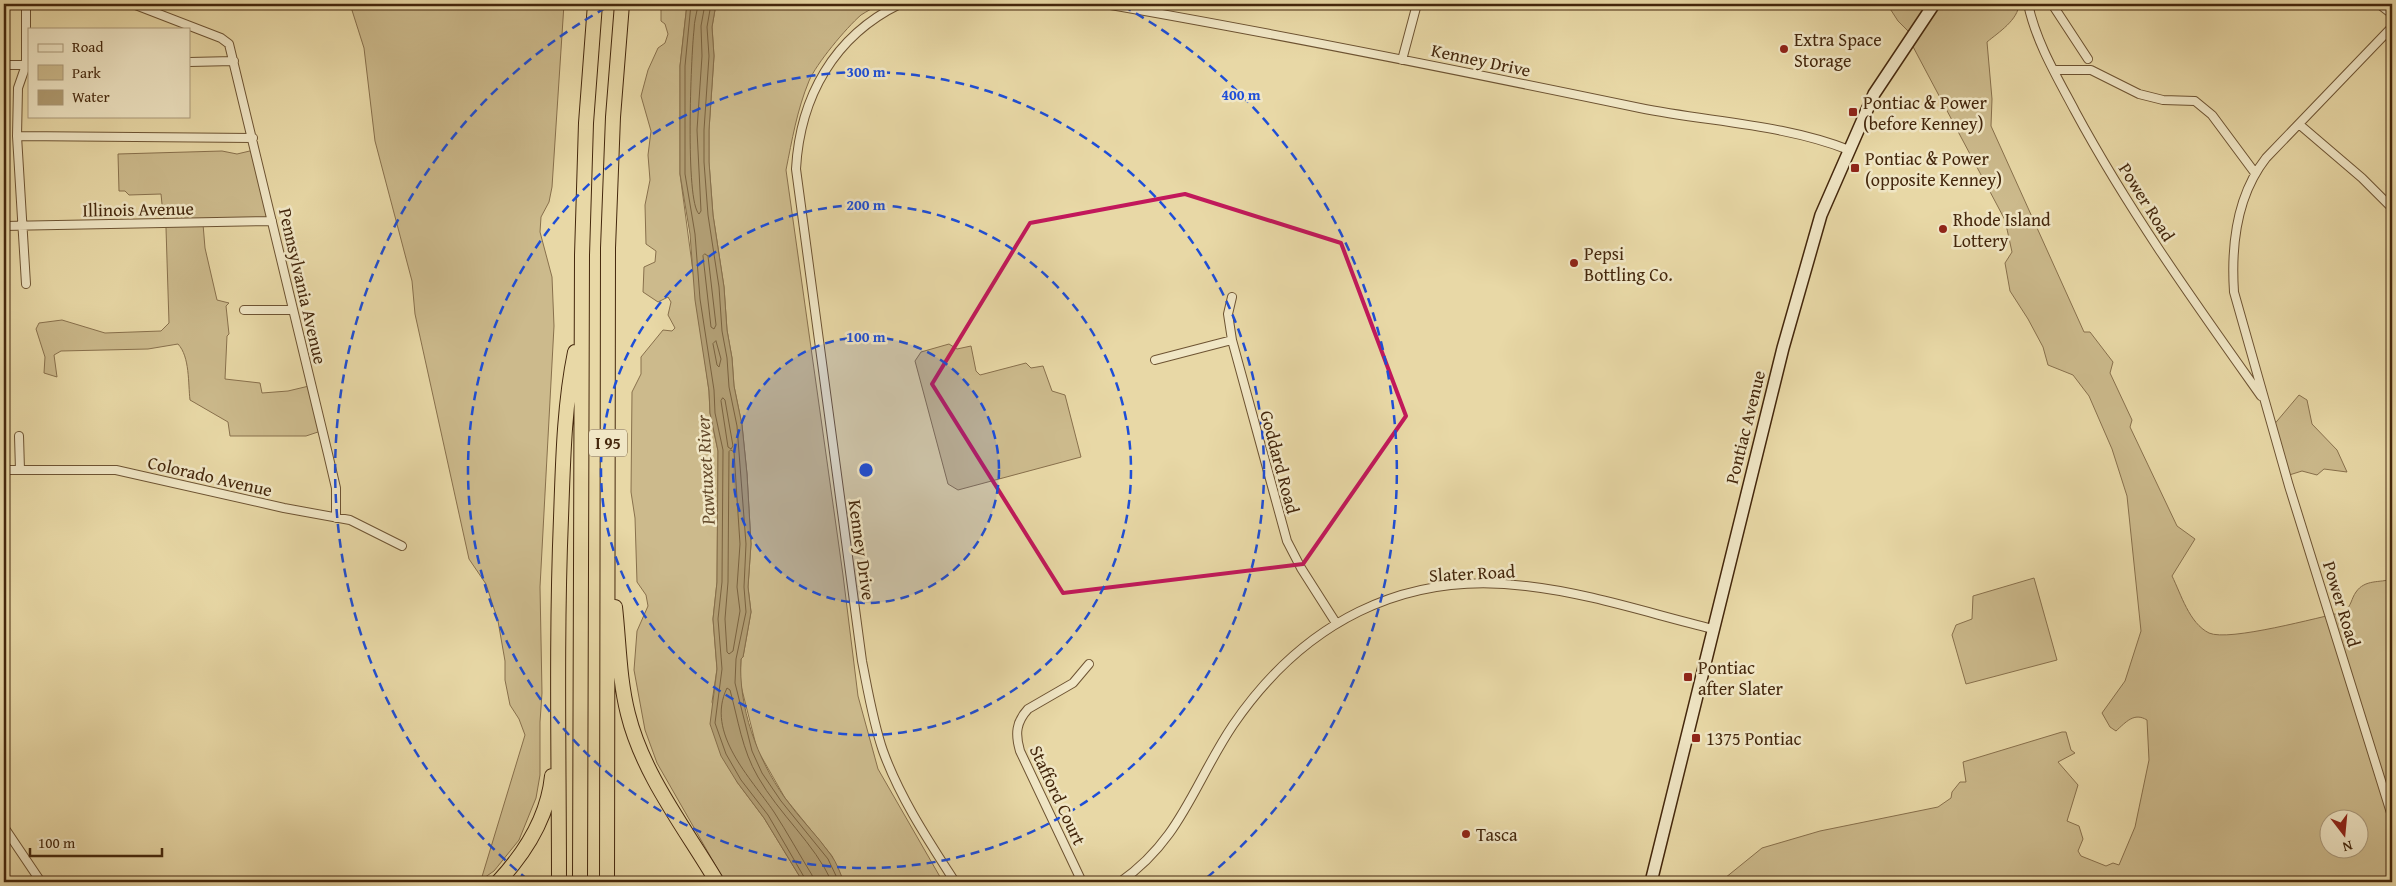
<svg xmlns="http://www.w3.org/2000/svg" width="2396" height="886" viewBox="0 0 2396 886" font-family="'Gentium Book Plus',serif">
  <rect width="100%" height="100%" fill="#e8d8a6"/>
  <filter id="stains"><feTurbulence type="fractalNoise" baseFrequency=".004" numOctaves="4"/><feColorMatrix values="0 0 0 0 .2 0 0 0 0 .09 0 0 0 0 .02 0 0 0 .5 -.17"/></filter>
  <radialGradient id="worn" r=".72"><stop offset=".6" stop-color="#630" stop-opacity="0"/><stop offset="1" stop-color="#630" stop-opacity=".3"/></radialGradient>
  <path fill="#ccba8c" stroke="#88704c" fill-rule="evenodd" d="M350 4H564L552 187 549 202 541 217 540 232 552 277 554 326 540 587 542 693 540 722V775L536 798 519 840 494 871 481 880 525 735 519 719 510 705 505 680V661L498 621 486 584 469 559 415 314 412 281 375 141 364 48Z
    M661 4H687L680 66V174L709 391 710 413 718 451 717 582 713 619 717 669 712 702 737 782 764 818 803 882H725L657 763 645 730 634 670 637 631 648 606 646 595 637 582 635 518 631 492 632 392 641 374V357L663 330 672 331 675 328 668 315 671 302 668 297 658 302 643 292 644 267 655 262 656 251 646 244 645 205 650 180 648 155 651 131 641 96 648 70 658 48 665 43 668 34 665 24 661 21Z
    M716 4H881C875 7 867 11 861 15 846 28 816 64 809 81 797 110 792 140 786 170L843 575 858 696 878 769 943 882H844L832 856 785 798 757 749 740 682 741 659 743 657 751 612 748 587 751 544 747 474 742 425 734 386 732 358 727 330 724 287 713 215 709 162V130L714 56 712 27Z
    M1887 4H2019C2018 20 1999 32 1987 42L1992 99 1991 126 2084 332H2090L2113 362 2110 373 2132 420 2130 427 2177 526 2195 539 2172 576C2181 594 2189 623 2209 633 2229 642 2319 617 2344 612 2352 605 2351 599 2356 592 2365 579 2380 583 2392 579V803L2389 804 2392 818V882H1724L1725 878 1762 848 1820 831 1938 807 1951 798 1952 792 1960 782H1966L1963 762 2062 732H2066L2071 750 2075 753 2058 762 2078 785 2067 821 2079 826 2083 839 2078 851 2081 856 2106 866 2113 863 2119 865 2135 827 2149 760 2147 720C2134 712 2126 722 2116 731L2110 727 2102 713 2125 681 2141 631 2127 496 2112 449 2089 396 2073 375 2048 365 2043 347 2028 319 2010 291 2005 263 2012 252 2005 220 1910 41 1911 34 1898 21ZM2328 818H2358V848H2328Z
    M254 150 271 220 203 224 205 248 217 300 229 303 226 306 229 334 227 336 225 379 260 383 262 393 288 391 309 386 321 431 306 436H230L228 422 190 400C188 383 190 357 178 344L148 349 61 351 54 355 57 377 44 373 45 357 36 329 39 323 62 320 105 333 161 331 169 323 166 228 164 224 161 194 129 195 125 191H119L118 154 222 151 237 154Z
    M949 344 957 349 971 346 976 371 980 375 1026 363 1031 368 1043 366 1052 391 1065 395 1081 457 958 490 948 484 915 361 921 352Z
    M2299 395 2307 400 2312 424 2337 450 2347 472 2324 469 2317 475 2302 471 2286 476 2272 427Z
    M2034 578 2057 660 1966 684 1952 635 1956 625 1972 619 1973 596Z"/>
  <path fill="#b09c72" stroke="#856d49" d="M687 4H716L712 27 714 56 709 130V162L713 215 724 287 727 330 732 358 734 386 742 425 747 474 751 544 748 587 751 612 743 657 741 659C738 706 757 759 785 798 799 818 817 835 831 855 837 863 840 873 844 882H803L764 818 737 782 721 756 710 724 717 669 713 619 717 582 718 451 710 413 709 391 695 300 690 234 680 174V66Z"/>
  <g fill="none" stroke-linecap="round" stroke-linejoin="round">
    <path stroke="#7a623f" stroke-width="1" d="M691 4 685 66V174L695 234 700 299 714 390 715 413 723 450 722 582 718 619 722 669 715 723 726 754 741 780 768 815 807 882
      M698 4C697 13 694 21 694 30 691 56 685 201 699 214L701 211 697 130 702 56 701 26 705 4
      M711 4 707 27 709 56 704 130V162L708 215 719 287 722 331 727 358 729 387 737 426 746 544 744 587 746 612 736 659 735 683 752 751 762 773 781 801 828 859 839 882
      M705 254 708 256 716 325 714 329 711 327 703 256Z
      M716 341 721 359 719 367 717 365 713 344Z
      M723 398 725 400 733 446 731 449 728 447 721 401Z
      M731 450 734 452 740 544 737 587 740 611 733 651 729 654 727 652 725 619 728 582 729 452Z
      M814 882 812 875C799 854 787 832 774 812 751 778 705 733 727 688L730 690C738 719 742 750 758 777 779 814 814 843 832 882"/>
    <defs>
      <path id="street" d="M133 4 221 38 229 44 328 454 336 488V518
        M900 4C834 36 800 97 796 169L862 661C868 691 873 722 883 751 900 798 928 840 955 882
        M1105 4C1284 35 1462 71 1640 108 1709 122 1783 124 1849 150
        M2028 4C2036 42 2057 77 2075 111 2129 211 2195 303 2261 396
        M2052 4 2088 59
        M2379 4 2392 14
        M2392 27 2266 158C2237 195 2231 246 2234 292L2289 486 2392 816
        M1402 60 1417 4
        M189 62 234 61
        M4 65H29
        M2054 70H2091L2139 94 2163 100 2195 101 2212 115 2255 173
        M2300 125 2362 178 2392 208
        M17 136 253 138
        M4 226 272 221
        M26 284 17 136 18 88 26 65V4
        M1232 297 1228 314 1232 340 1287 541 1301 568 1336 623
        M244 310H293
        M1155 360 1232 340
        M19 436 20 470
        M4 470H116L284 508 350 520 402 546
        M4 827 41 882
        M1082 882 1020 751C1015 734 1016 722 1028 709L1073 683 1089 664
        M1120 882C1181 840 1194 783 1233 725 1302 624 1402 570 1526 586 1589 593 1651 614 1713 629"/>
      <path id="secondary" d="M1651 882 1783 348 1821 215 1874 94 1934 4"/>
      <path id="highway" d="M615 607C619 642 619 679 628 714 643 775 685 828 717 882
        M498 882C525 853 548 816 552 776
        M559 882C559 760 556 640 561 518 563 462 564 406 575 352
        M580 882 582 255 586 123 595 4
        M607 882 608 248 613 117 622 4"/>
    </defs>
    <use href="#street" stroke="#6d5332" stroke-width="10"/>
    <use href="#secondary" stroke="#44270c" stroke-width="14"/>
    <use href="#highway" stroke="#44270c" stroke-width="16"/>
    <use href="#street" stroke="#f0e6c5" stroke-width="8"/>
    <use href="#secondary" stroke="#f0e6c5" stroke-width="11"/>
    <use href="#highway" stroke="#e8d8a6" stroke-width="14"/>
  </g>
  <path fill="none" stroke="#c2185b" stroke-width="4" stroke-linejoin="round" d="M1185 194 1341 243 1406 416 1303 564 1063 593 932 384 1030 223Z"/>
  <circle cx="866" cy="470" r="133" fill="#1d4ed8" fill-opacity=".12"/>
  <g fill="none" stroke="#1d4ed8" stroke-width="2.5" stroke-dasharray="9 6">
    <circle cx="866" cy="470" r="133"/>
    <circle cx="866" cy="470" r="265"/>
    <circle cx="866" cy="470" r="398"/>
    <path d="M528 880A531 531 0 0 1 609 6M1123 6A531 531 0 0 1 1204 880"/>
  </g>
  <g fill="#8f2418" stroke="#f0e6c5" stroke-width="2">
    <circle cx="1784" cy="49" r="5"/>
    <rect x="1848" y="107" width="10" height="10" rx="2.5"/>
    <rect x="1850" y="163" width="10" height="10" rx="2.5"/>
    <circle cx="1943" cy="229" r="5"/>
    <circle cx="1574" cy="263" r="5"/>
    <rect x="1683" y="672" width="10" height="10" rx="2.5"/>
    <rect x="1691" y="733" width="10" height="10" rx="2.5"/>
    <circle cx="1466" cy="834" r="5"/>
  </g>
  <g text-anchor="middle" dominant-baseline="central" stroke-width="5" stroke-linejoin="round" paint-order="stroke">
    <rect fill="#f0e6c5" stroke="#786044" stroke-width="1" x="589" y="429.5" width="38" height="27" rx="4"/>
    <g font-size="16" font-weight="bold" fill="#44270c">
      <text x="608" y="443">I 95</text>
    </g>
    <g font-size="18" fill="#44270c" stroke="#f0e6c5" text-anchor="start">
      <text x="1794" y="39">Extra Space<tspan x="1794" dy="21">Storage</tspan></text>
      <text x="1863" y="102">Pontiac &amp; Power<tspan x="1863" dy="21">(before Kenney)</tspan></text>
      <text x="1865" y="158">Pontiac &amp; Power<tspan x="1865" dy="21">(opposite Kenney)</tspan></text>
      <text x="1953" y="219">Rhode Island<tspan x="1953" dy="21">Lottery</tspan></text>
      <text x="1584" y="253">Pepsi<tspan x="1584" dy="21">Bottling Co.</tspan></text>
      <text x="1698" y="667">Pontiac<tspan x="1698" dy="21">after Slater</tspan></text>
      <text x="1706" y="738">1375 Pontiac</text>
      <text x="1476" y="834">Tasca</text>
    </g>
    <g font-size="18" fill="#44270c" stroke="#f0e6c5">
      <text transform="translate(1481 60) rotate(12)">Kenney Drive</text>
      <text transform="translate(2147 202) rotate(58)">Power Road</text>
      <text transform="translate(138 209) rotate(-1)">Illinois Avenue</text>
      <text transform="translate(303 286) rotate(77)">Pennsylvania Avenue</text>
      <text transform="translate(1745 427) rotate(-76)">Pontiac Avenue</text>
      <text transform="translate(1280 462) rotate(75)">Goddard Road</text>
      <text transform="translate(210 476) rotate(13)">Colorado Avenue</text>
      <text transform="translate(862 550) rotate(82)">Kenney Drive</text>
      <text transform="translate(1472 573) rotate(-3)">Slater Road</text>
      <text transform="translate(2342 604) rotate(73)">Power Road</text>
      <text transform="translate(1058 795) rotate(65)">Stafford Court</text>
    </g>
    <g font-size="19" font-style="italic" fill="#644a2b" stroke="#f0e6c5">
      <text transform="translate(705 470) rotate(-93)">Pawtuxet River</text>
    </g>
  </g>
  <circle cx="866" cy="470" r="8" fill="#1d4ed8" stroke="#f0e6c5" stroke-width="2.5"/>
  <g font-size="15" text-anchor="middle" font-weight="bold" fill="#1d4ed8" stroke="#f0e6c5" stroke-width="5" stroke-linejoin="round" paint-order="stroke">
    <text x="866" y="77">300 m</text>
    <text x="1241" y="100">400 m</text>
    <text x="866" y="210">200 m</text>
    <text x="866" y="342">100 m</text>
  </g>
  <rect width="2396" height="886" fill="none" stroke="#e8d8a6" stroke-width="20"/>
  <rect x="5" y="5" width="2386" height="876" fill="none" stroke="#44270c" stroke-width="2.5"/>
  <rect x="10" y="10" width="2376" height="866" fill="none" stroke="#44270c"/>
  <rect x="28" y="28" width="162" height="90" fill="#f0e6c5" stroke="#ab9a7b"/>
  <rect x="38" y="44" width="25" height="8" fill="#f0e6c5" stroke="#ab9a7b"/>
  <text x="72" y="52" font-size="15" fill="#44270c">Road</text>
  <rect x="38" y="65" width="25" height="15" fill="#ccba8c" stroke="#ab9a7b"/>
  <text x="72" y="78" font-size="15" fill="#44270c">Park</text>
  <rect x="38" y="90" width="25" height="15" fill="#b09c72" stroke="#ab9a7b"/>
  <text x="72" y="102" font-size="15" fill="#44270c">Water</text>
  <g transform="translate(2344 834) rotate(164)"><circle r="24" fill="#f0e6c5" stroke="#ab9a7b"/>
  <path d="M0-4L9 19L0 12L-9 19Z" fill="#8f2418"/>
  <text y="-8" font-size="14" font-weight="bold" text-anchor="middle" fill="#44270c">N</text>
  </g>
  <path d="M30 848v8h132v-8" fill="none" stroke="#44270c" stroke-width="2.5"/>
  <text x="38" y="848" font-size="15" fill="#44270c" stroke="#f0e6c5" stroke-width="4" paint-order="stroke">100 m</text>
  <rect width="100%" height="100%" filter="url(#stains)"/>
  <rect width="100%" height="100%" fill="url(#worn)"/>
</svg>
